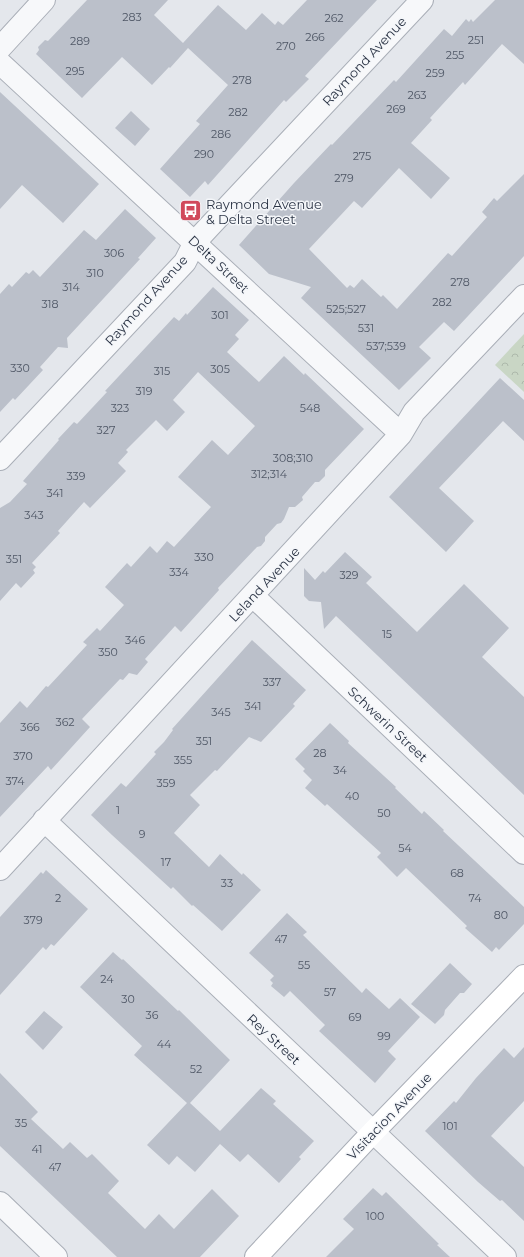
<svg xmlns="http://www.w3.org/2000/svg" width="524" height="1257" viewBox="0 0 524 1257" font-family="Montserrat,sans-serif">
  <defs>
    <pattern id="forest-crowns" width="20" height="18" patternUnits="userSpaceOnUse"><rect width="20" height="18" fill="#c9d6c5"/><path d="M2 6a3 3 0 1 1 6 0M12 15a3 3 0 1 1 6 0" fill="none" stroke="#adb8ab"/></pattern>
  </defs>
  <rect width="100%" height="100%" fill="#e4e7ec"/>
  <path fill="url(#forest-crowns)" d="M524 334V392L495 365Z"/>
  <path fill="#bbc0ca" d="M87 0H168L154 15 183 43 218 5 246 30 262 13 275 25 278 21 283 25 307 0H377L305 76 309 79 286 102 284 100 208 185 205 181 190 197 160 169 200 124 196 121 228 85 188 48 170 68 169 67 152 85 122 57 82 98 36 54 39 50 38 47 45 40 48 41Z
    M495 0H524V64L502 44 465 85 463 82 430 118 432 120 411 143 450 178 431 199 399 168 362 208 354 201 309 249 347 288 350 285 354 288 362 279 381 297 383 295 397 309 448 253 452 256 487 217 482 212 494 198 497 201 524 174V256L454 331 444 322 419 347 431 358 399 390 301 298 311 287 269 274 239 245 294 183 331 144 332 145 394 80 396 82 444 29 452 36 466 19 469 22 471 19 473 22Z
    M0 92 99 184 63 223 22 185 0 209Z
    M131 111 150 129 135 146 115 128Z
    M125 209 156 238 138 258 140 259 67 338 68 348 58 347 40 367 43 370 15 400 13 398 0 412V294L9 284 12 287 26 272 29 274 33 270 40 277 84 230 96 240Z
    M213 287 249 320 235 335 239 339 227 352 259 382 284 356 304 375 305 373 364 429 325 470V476L319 482H315L302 497 303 500 295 507H289L284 519 281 523 277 524 265 537V541L261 546 257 547 218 588 219 590 181 632 175 626 145 659 148 662 137 675 129 673 123 680 120 679 82 719 90 727 51 770 48 766 0 817V723L20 701 27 708 46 686 48 687 87 645 83 642 97 628 100 631 124 605 105 587 127 563 131 567 150 546 157 553 167 541 174 547 211 507 178 477 212 440 228 455 255 426 198 372 173 400 185 412 167 431 156 420 126 450 128 452 118 463 126 471 90 508 84 502 58 531 60 533 32 563 36 567 33 570 35 573 21 588 16 583 0 601V508L10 502 27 484 23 481 59 440 58 439 74 422 77 424 107 392 105 391 174 317 179 321 186 313 187 315Z
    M500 378 524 400V441L503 421 439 488 474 521 446 552 389 497Z
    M345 552 372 577 366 583 417 632 464 584 509 628 482 657 524 697V795L336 616 324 629 321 602 309 601 304 596V568L315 580 323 571 325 573Z
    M252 640 306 690 293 704 295 706 261 742 249 737 217 771 215 770 190 795 200 805 174 833 209 867 220 854 242 875 243 873 261 890 222 931 193 905 192 906 173 887 171 889 112 835 91 815 121 783 126 787 156 754 154 752 164 742 173 730 172 729Z
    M330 723 349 741 348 743 396 787 395 788 422 814 424 811 444 830 443 831 524 907V924L499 950 496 947 492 952 465 928 467 926 406 868 397 877 377 857 381 853 327 804 325 806 305 788 312 780 303 771 305 769 295 759Z
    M46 870 88 909 54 946 51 944 46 950 43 947 0 995V917L41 872 43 874Z
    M287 913 307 932 303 935 362 993 366 988 389 1009 400 998 420 1017 388 1051 396 1059 375 1083 319 1031 325 1025 290 991 284 997 271 986 273 983 270 980 274 976 249 953Z
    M113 952 122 960 123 959 178 1011 179 1010 230 1060 190 1103 220 1131 261 1088 276 1101 273 1104 314 1141 299 1157 301 1159 279 1183 248 1154 240 1162 220 1144 195 1172 177 1156 169 1165 147 1145 187 1103 134 1055 142 1046 80 987Z
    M450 963 472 984 464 993H460L445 1010 444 1015 435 1024 411 1004Z
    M44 1011 63 1027 43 1050 25 1032Z
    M524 1047V1101L491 1136 524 1167V1221L502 1200 500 1201 478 1182 425 1131 454 1101 456 1103 476 1078 504 1048 514 1058Z
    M0 1073 38 1112 31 1119 63 1149 70 1142 87 1158 92 1154 119 1181 108 1193 145 1229 159 1214 174 1229 212 1189 239 1216 200 1257H117L0 1146Z
    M373 1188 382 1196 386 1192 439 1244 437 1245 450 1257H326L354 1229 343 1219Z"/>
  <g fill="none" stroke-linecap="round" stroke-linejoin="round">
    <defs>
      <path id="street" d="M0 48 44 0
        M0 63 401 434
        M0 459 185 262 195 242 208 228 422 0
        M253 596 524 853
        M44 820 505 1257
        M0 869 401 434 414 412 524 296
        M0 1203 56 1257"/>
      <path id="secondary" d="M256 1257 373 1132 524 976"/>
    </defs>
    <use href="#street" stroke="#a9aeb7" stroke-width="24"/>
    <use href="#secondary" stroke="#a9aeb7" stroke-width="24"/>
    <use href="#street" stroke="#f7f8fa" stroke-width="22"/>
    <use href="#secondary" stroke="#fff" stroke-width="22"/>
  </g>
  <defs>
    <symbol id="bus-square" viewBox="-11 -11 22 22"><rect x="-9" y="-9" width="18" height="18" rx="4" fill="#d1495b" stroke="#f4f6f9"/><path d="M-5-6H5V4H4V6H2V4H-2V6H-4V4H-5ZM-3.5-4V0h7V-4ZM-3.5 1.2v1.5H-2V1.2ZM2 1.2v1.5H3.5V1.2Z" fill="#fff"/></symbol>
  </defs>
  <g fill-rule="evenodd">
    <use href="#bus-square" x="178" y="198" width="25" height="25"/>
  </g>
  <g text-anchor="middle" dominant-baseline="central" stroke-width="3" stroke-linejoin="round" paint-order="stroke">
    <g font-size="11" fill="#4f5766">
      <text x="132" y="17">283</text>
      <text x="334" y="18">262</text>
      <text x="315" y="37">266</text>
      <text x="476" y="40">251</text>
      <text x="80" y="41">289</text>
      <text x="286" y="46">270</text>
      <text x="455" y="55">255</text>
      <text x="75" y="71">295</text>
      <text x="435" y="73">259</text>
      <text x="242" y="80">278</text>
      <text x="417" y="95">263</text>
      <text x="396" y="109">269</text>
      <text x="238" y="112">282</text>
      <text x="221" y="134">286</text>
      <text x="204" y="154">290</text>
      <text x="362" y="156">275</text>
      <text x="344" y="178">279</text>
      <text x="114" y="253">306</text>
      <text x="95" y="273">310</text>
      <text x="460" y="282">278</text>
      <text x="71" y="287">314</text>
      <text x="442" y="302">282</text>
      <text x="50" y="304">318</text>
      <text x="346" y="309">525;527</text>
      <text x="220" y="315">301</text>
      <text x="366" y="328">531</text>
      <text x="386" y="346">537;539</text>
      <text x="20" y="368">330</text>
      <text x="220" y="369">305</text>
      <text x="162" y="371">315</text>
      <text x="144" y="391">319</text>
      <text x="120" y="408">323</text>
      <text x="310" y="408">548</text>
      <text x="106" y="430">327</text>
      <text x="293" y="458">308;310</text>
      <text x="269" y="474">312;314</text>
      <text x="76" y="476">339</text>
      <text x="55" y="493">341</text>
      <text x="34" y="515">343</text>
      <text x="204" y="557">330</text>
      <text x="14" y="559">351</text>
      <text x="179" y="572">334</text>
      <text x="349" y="575">329</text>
      <text x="387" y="634">15</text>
      <text x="135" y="640">346</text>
      <text x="108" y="652">350</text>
      <text x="272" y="682">337</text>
      <text x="253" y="706">341</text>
      <text x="221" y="712">345</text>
      <text x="65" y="722">362</text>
      <text x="30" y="727">366</text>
      <text x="204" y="741">351</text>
      <text x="320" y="753">28</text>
      <text x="23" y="756">370</text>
      <text x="183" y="760">355</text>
      <text x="340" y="770">34</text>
      <text x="15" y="781">374</text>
      <text x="166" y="783">359</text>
      <text x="352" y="796">40</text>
      <text x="118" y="810">1</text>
      <text x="384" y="813">50</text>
      <text x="142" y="834">9</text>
      <text x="405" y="848">54</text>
      <text x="166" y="862">17</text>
      <text x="457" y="873">68</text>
      <text x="227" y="883">33</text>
      <text x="58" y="898">2</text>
      <text x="475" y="898">74</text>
      <text x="501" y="915">80</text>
      <text x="33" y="920">379</text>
      <text x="281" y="939">47</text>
      <text x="304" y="965">55</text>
      <text x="107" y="979">24</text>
      <text x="330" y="992">57</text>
      <text x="128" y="999">30</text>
      <text x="152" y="1015">36</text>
      <text x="355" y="1017">69</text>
      <text x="384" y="1036">99</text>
      <text x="164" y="1044">44</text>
      <text x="196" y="1069">52</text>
      <text x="21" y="1123">35</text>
      <text x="450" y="1126">101</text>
      <text x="37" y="1149">41</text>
      <text x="55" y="1167">47</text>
      <text x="375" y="1216">100</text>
    </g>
    <g font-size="13" fill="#2b3445" stroke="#f4f6f9">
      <text transform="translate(364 61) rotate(-47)">Raymond Avenue</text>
      <text transform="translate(219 264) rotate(43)">Delta Street</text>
      <text transform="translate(146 300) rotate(-48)">Raymond Avenue</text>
      <text transform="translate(264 584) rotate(-47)">Leland Avenue</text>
      <text transform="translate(388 724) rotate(43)">Schwerin Street</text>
      <text transform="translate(274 1039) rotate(43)">Rey Street</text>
      <text transform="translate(389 1116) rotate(-46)">Visitacion Avenue</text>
    </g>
    <g font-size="13" fill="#2b3445" stroke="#f4f6f9" text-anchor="start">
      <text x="206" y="204">Raymond Avenue<tspan x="206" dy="15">&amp; Delta Street</tspan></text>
    </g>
  </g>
</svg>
